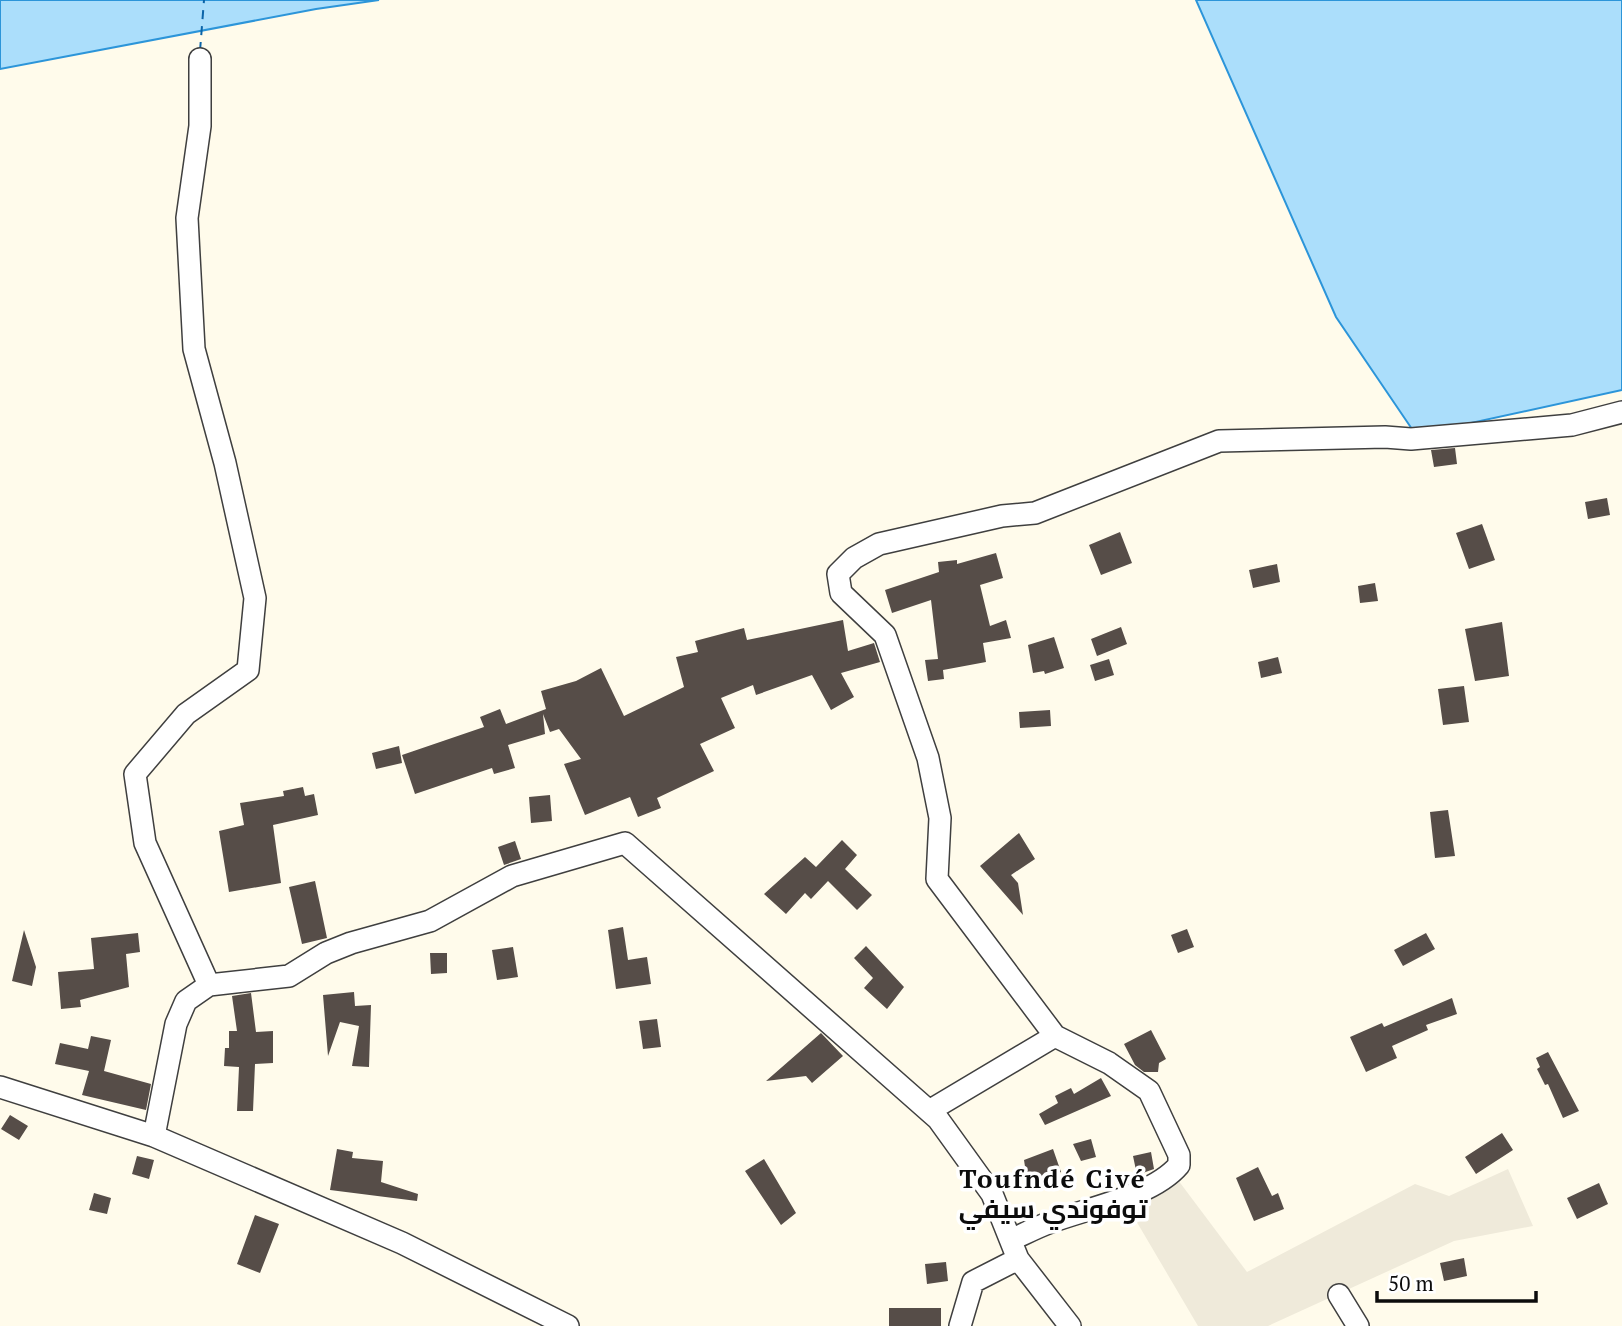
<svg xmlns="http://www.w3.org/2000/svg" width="1622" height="1326" viewBox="0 0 1622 1326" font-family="'PT Serif',Cairo,serif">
  <rect width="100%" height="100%" fill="#fffbeb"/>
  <path fill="#efeada" d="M1508 1169 1533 1226 1454 1241 1268 1326H1198L1125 1202 1175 1176 1247 1272 1415 1184 1449 1196Z"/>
  <path fill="#abdefb" stroke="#2c95d9" stroke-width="2" d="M0 0H379L316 9 0 69Z
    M1196 0H1622V390L1416 435 1336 317Z"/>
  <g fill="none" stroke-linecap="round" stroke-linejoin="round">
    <path stroke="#0b64a8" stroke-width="2" stroke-dasharray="9 7" stroke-linecap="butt" d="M200 51 204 0"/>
  </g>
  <path fill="#564d48" d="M1455 448 1457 464 1434 467 1431 450Z
    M1607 498 1610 515 1588 519 1585 502Z
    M1482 524 1495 560 1469 569 1456 533Z
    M1120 532 1132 563 1101 575 1089 545Z
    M996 553 1003 578 980 585 990 626 1006 620 1011 638 983 643 986 662 943 670 944 679 928 681 925 660 938 659 931 600 892 613 885 590 939 572 938 562 957 560V564Z
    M1277 564 1280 582 1253 588 1249 570Z
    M1375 583 1378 601 1360 603 1358 586Z
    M843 620 848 651 874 643 880 662 841 673 854 697 831 710 812 675 756 695 753 685 721 698 735 728 700 744 714 771 657 798 661 808 638 817 630 797 585 815 564 764 581 759 559 729 550 732 543 714 545 734 508 745 515 768 494 774 492 768 415 794 402 755 484 727 480 717 500 709 506 724 546 709 541 691 576 681 601 668 624 716 684 687 676 657 698 652 695 641 744 628 747 640Z
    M1502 622 1509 676 1475 681 1465 629Z
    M1121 627 1127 644 1097 656 1091 639Z
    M1054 637 1064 668 1045 674 1044 671 1033 673 1028 645Z
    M1278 657 1282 673 1261 678 1258 662Z
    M1109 659 1114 675 1095 681 1090 665Z
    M1464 686 1469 722 1443 725 1438 689Z
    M1050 710 1051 726 1020 728 1019 712Z
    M399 746 402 763 376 769 372 753Z
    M303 787 305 796 314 794 318 815 273 825 281 883 229 892 219 831 244 825 240 803 284 796 283 791Z
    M550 795 552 821 531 823 529 797Z
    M1448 810 1455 856 1435 858 1430 812Z
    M1019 833 1035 859 1011 875 1018 883 1023 915 980 866Z
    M842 840 857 855 845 869 872 895 857 910 828 881 811 899 805 893 786 914 764 894 805 857 816 867Z
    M515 841 521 859 504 865 498 847Z
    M315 881 327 938 302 944 289 887Z
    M623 927 628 960 647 957 651 984 616 989 608 930Z
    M1187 929 1194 947 1178 953 1171 935Z
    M24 930 36 967 32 986 12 981Z
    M138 933 140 952 126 954 129 987 80 1000 81 1007 61 1009 58 972 94 969 91 938Z
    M1426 933 1435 949 1403 966 1394 950Z
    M866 946 904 987 887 1009 864 988 873 978 854 958Z
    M513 947 518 977 497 980 492 950Z
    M430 953H447V973L431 974Z
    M354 992 355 1006 371 1005 369 1067 352 1066 359 1026 340 1022 328 1056 323 995Z
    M251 993 256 1032 273 1031V1063L255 1064 253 1111H237L239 1067 224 1066 225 1048H229V1031H237L232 996Z
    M1452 998 1457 1014 1426 1025 1428 1030 1392 1046 1397 1058 1366 1072 1350 1037 1382 1023 1384 1027Z
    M657 1019 661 1047 643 1049 639 1021Z
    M1151 1030 1166 1059 1159 1063 1158 1072H1144L1135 1065 1124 1044Z
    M821 1033 843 1056 812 1083 806 1076 766 1081Z
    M91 1036 111 1040 104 1071 151 1084 146 1110 82 1095 89 1071 55 1064 60 1043 88 1049Z
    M1548 1052 1579 1111 1563 1118 1548 1084 1545 1085 1537 1069 1540 1067 1536 1058Z
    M1101 1078 1111 1096 1045 1125 1039 1114 1058 1103 1055 1096 1071 1088 1074 1094Z
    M10 1115 28 1126 19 1140 1 1129Z
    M1502 1133 1513 1150 1476 1174 1465 1157Z
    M1091 1139 1096 1157 1081 1161 1073 1144Z
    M337 1149 353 1152 352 1158 383 1161 381 1182 418 1194 417 1201 330 1190Z
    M1053 1149 1061 1172 1028 1186 1024 1160Z
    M1151 1152 1154 1169 1137 1175 1133 1156Z
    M137 1156 154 1160 149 1179 132 1174Z
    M764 1159 796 1213 781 1225 745 1171Z
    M1258 1167 1272 1196 1278 1193 1284 1209 1254 1221 1236 1178Z
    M1599 1183 1608 1204 1577 1219 1567 1198Z
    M94 1193 111 1198 107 1214 89 1210Z
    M255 1215 279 1224 260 1273 237 1264Z
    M1464 1258 1467 1276 1444 1281 1440 1263Z
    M946 1262 948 1281 927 1284 925 1264Z
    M889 1308H941V1326H889Z"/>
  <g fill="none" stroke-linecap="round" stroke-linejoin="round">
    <defs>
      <path id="minor" d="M200 59V126L187 218 194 349 225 463 255 598 248 670 186 714 135 774 145 843 209 985
        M0 1087 154 1136 402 1243 568 1326
        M929 1111 1055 1036
        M154 1136 176 1024 186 1001 209 985 289 976 326 953 351 943 430 921 512 876 625 843 938 1119 992 1194 1018 1259 1070 1326
        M1011 1240C1024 1234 1037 1227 1051 1222 1088 1208 1153 1196 1179 1165V1155L1149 1091 1109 1063 1055 1036 937 879 940 818 928 758 885 635 841 593 838 574 854 558 879 544 1002 516 1035 513 1219 441 1385 437 1411 439 1572 425 1622 412
        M1339 1295 1358 1326
        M960 1326 973 1282 1018 1259"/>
    </defs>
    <use href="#minor" stroke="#3f3f3f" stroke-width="24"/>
    <use href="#minor" stroke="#fff" stroke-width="21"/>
  </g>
  <g text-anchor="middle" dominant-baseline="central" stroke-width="7" stroke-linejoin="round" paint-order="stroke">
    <g font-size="26" font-weight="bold" letter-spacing="2" fill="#0c0c0c" stroke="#fff">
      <text x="1053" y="1178">Toufndé Civé<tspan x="1053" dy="30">توفوندي سيفي</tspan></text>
    </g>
  </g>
  <path d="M1377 1291v10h159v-10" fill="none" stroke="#0c0c0c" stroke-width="3.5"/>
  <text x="1388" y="1291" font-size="21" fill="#0c0c0c" stroke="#ffffff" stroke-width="5" paint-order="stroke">50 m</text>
</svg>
